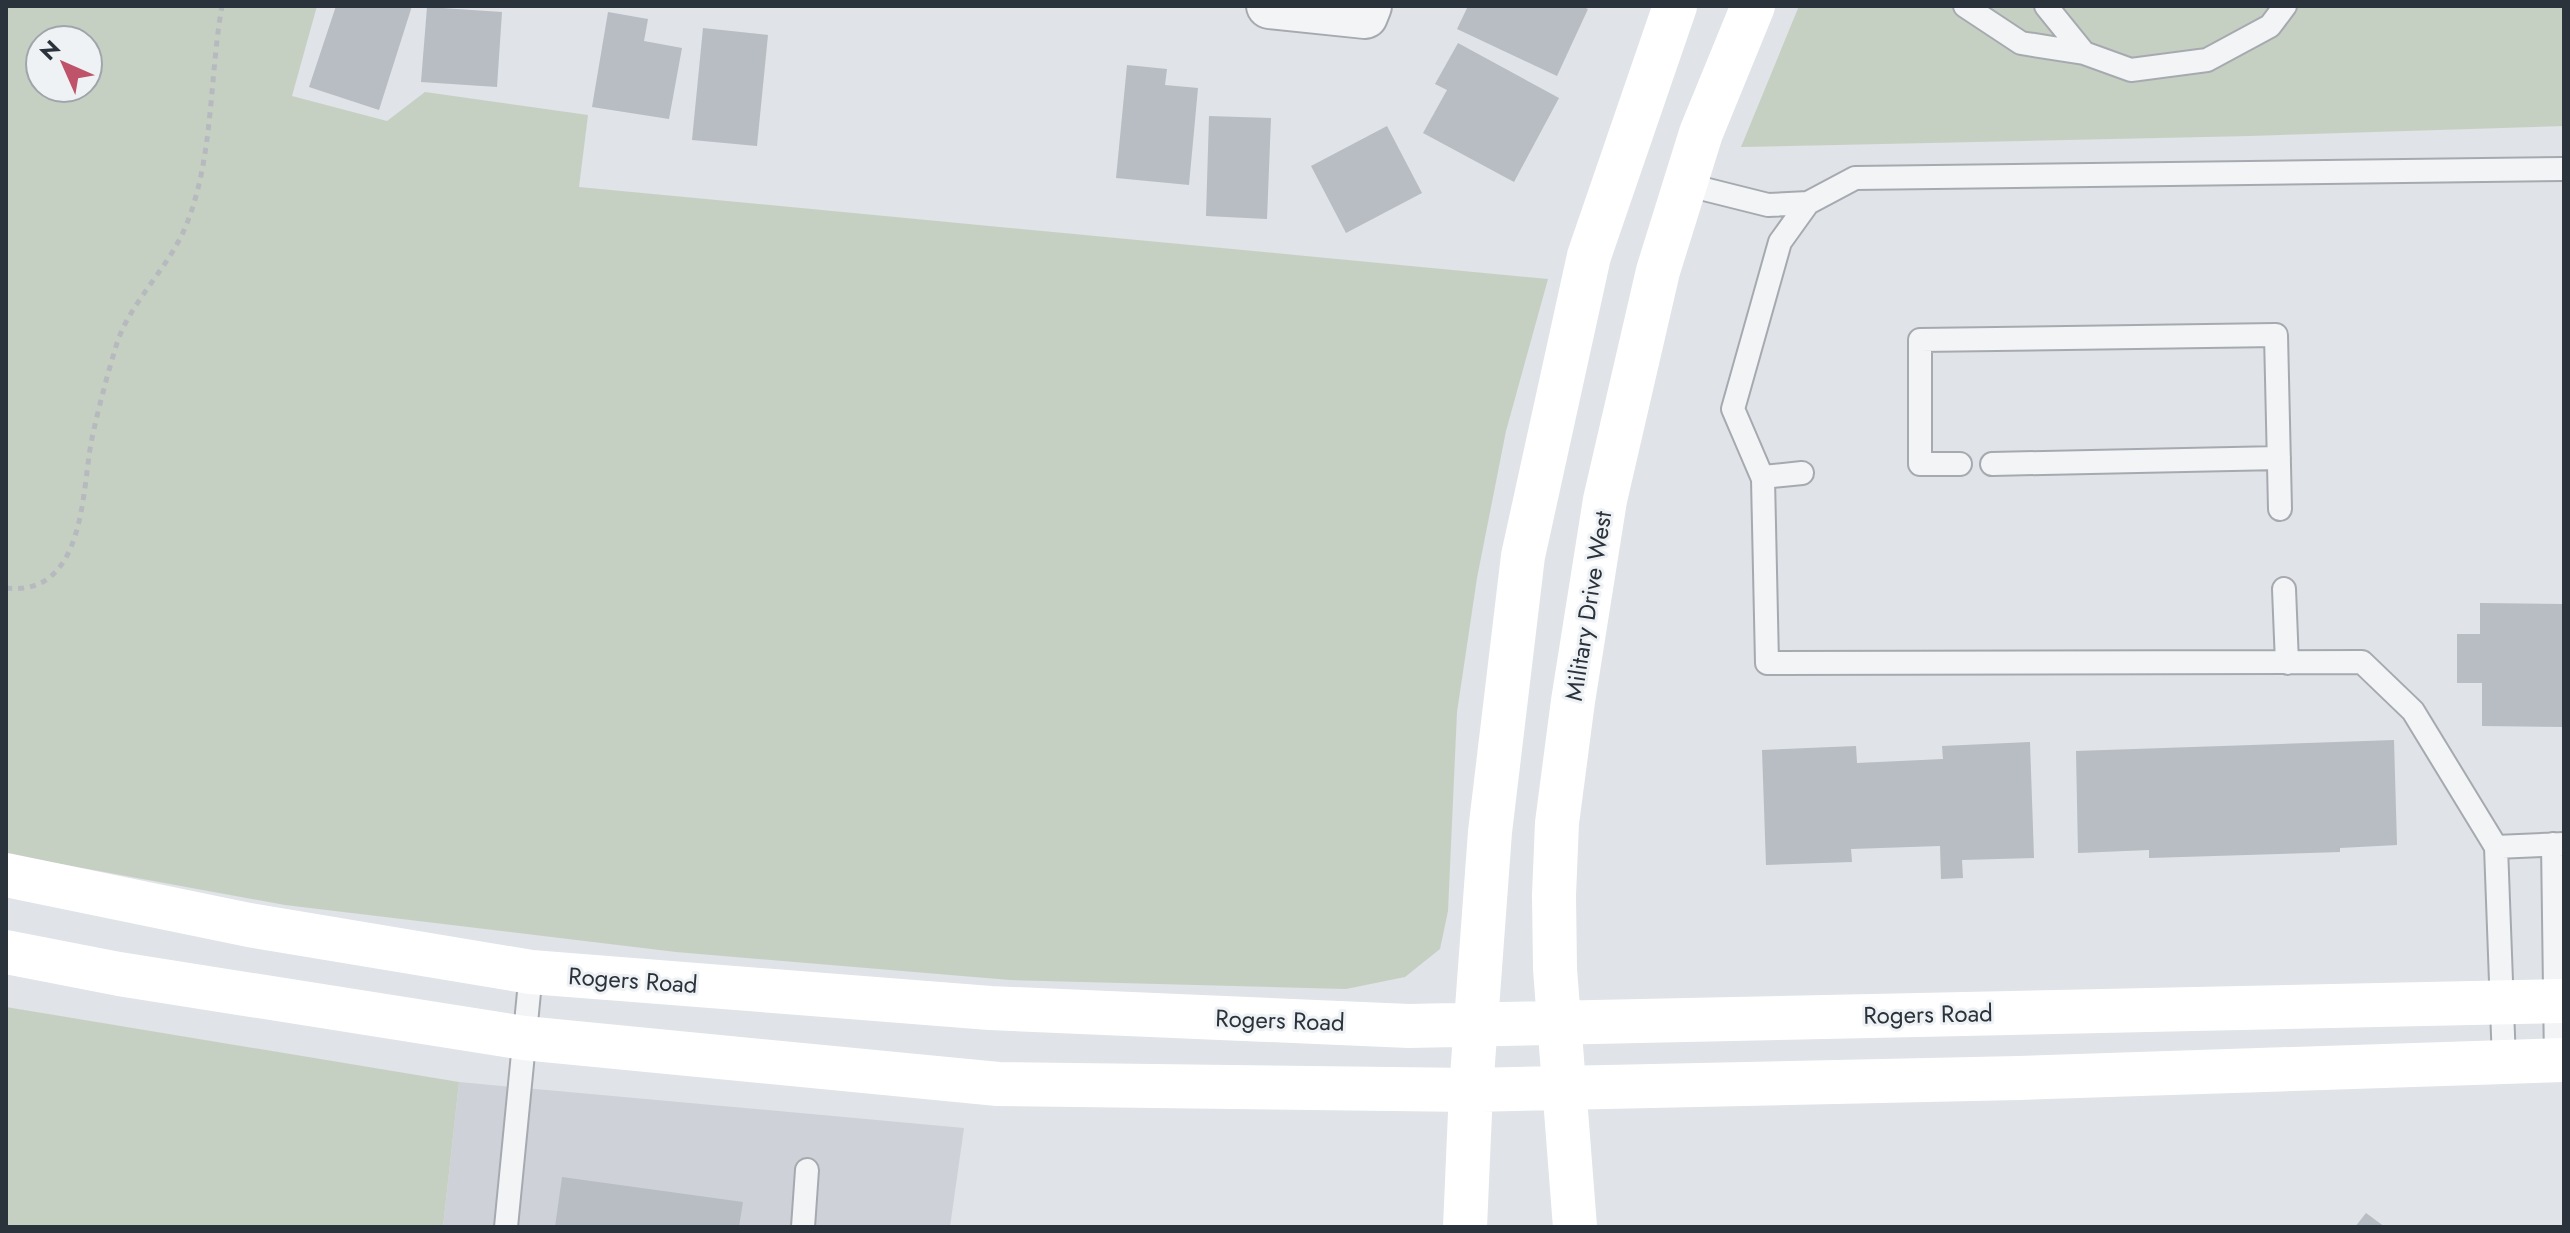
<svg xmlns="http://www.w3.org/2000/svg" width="2570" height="1233" viewBox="0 0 2570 1233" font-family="Jost,sans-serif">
  <rect width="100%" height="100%" fill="#e0e3e7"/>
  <path fill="#ced2d8" d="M459 1082 964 1128 950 1227H443Z"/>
  <path fill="#c6d0c2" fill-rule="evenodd" d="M6 6H317L292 96 387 121 425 92 588 115 579 187 1548 279 1506 431 1477 578 1457 712 1448 911 1440 949 1405 977 1346 989 1010 980 676 952 285 905 6 854ZM40 40H88V88H40Z
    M1799 6H2564V126L2250 136 1741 147Z
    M6 1007 459 1082 443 1227H6Z"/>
  <path fill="#b8bdc3" d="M336 6H412L379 110 309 87Z
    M1468 6H1581L1588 9 1557 76 1457 29Z
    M427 7 502 12 497 87 421 82Z
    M608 12 648 19 644 41 682 48 669 119 592 107Z
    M703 28 768 35 757 146 692 140Z
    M1458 43 1559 98 1514 182 1423 133 1447 90 1435 84Z
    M1127 65 1167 69 1165 85 1198 88 1189 185 1116 178Z
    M1209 116 1271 118 1267 219 1206 216Z
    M1387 126 1422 193 1346 233 1311 166Z
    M2480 603 2564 604V727L2482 726V683H2457V634H2480Z
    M2394 740 2397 845 2340 848V852L2149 858V850L2078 853 2076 751Z
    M2030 742 2034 858 1962 860 1963 878 1941 879 1940 846 1851 849 1852 862 1766 865 1762 750 1856 746 1857 763 1943 759 1942 746Z
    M562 1177 743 1202 739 1227H555Z
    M2366 1213 2385 1227H2355Z"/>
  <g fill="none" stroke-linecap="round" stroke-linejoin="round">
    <defs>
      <path id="service" d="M1965 6 2021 43 2084 53 2131 70 2207 60 2270 26 2285 6
        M2046 6 2084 53
        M1684 184 1768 205 1808 203 1780 242 1733 409 1763 479 1767 663 2362 662 2413 711 2496 847 2564 844
        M1808 203 1855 178 2564 169
        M1960 464H1920V340L2276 335 2280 509
        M1992 464 2279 458
        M1763 477 1802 473
        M2284 589 2287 663
        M2553 844 2556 1061
        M2496 847 2504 1062
        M506 1227 531 972
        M803 1227 807 1170"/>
      <path id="minor" d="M1269 6 1365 16 1369 6"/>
    </defs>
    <use href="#service" stroke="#a6aab0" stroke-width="26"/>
    <use href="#minor" stroke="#a6aab0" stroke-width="48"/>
    <path stroke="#b6babe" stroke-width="5" stroke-dasharray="6 6" stroke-linecap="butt" d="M6 588C84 597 82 494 91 443 98 409 107 376 117 343 130 303 168 268 185 228 214 159 209 78 222 6"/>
    <use href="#service" stroke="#f2f4f6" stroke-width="22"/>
    <use href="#minor" stroke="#f2f4f6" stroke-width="44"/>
    <path stroke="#fff" stroke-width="44" d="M6 875 249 925 531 972 990 1008 1409 1026 2564 1001
      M6 952 119 974 524 1038 998 1084 1471 1090 2019 1078 2564 1060
      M1465 1227 1471 1090 1490 832 1523 556 1589 256 1675 6
      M1575 1227 1555 969 1554 895 1557 823 1573 701 1605 500 1658 271 1701 133 1753 6"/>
  </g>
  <g text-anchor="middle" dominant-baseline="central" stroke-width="6" stroke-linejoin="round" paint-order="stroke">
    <g font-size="24" fill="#2a323c" stroke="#eff2f5">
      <text transform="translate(1588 606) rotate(-81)">Military Drive West</text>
      <text transform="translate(633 980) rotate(4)">Rogers Road</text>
      <text transform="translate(1928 1014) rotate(-1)">Rogers Road</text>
      <text transform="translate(1280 1020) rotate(2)">Rogers Road</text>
    </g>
  </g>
  <rect width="2570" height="1233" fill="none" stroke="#2a323c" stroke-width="16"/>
  <g transform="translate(64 64) rotate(315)"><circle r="38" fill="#eff2f5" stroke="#a0a5ab" stroke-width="2"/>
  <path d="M0-6L14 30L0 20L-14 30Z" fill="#be536a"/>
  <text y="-12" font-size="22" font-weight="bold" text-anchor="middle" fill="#2a323c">N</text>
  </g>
</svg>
